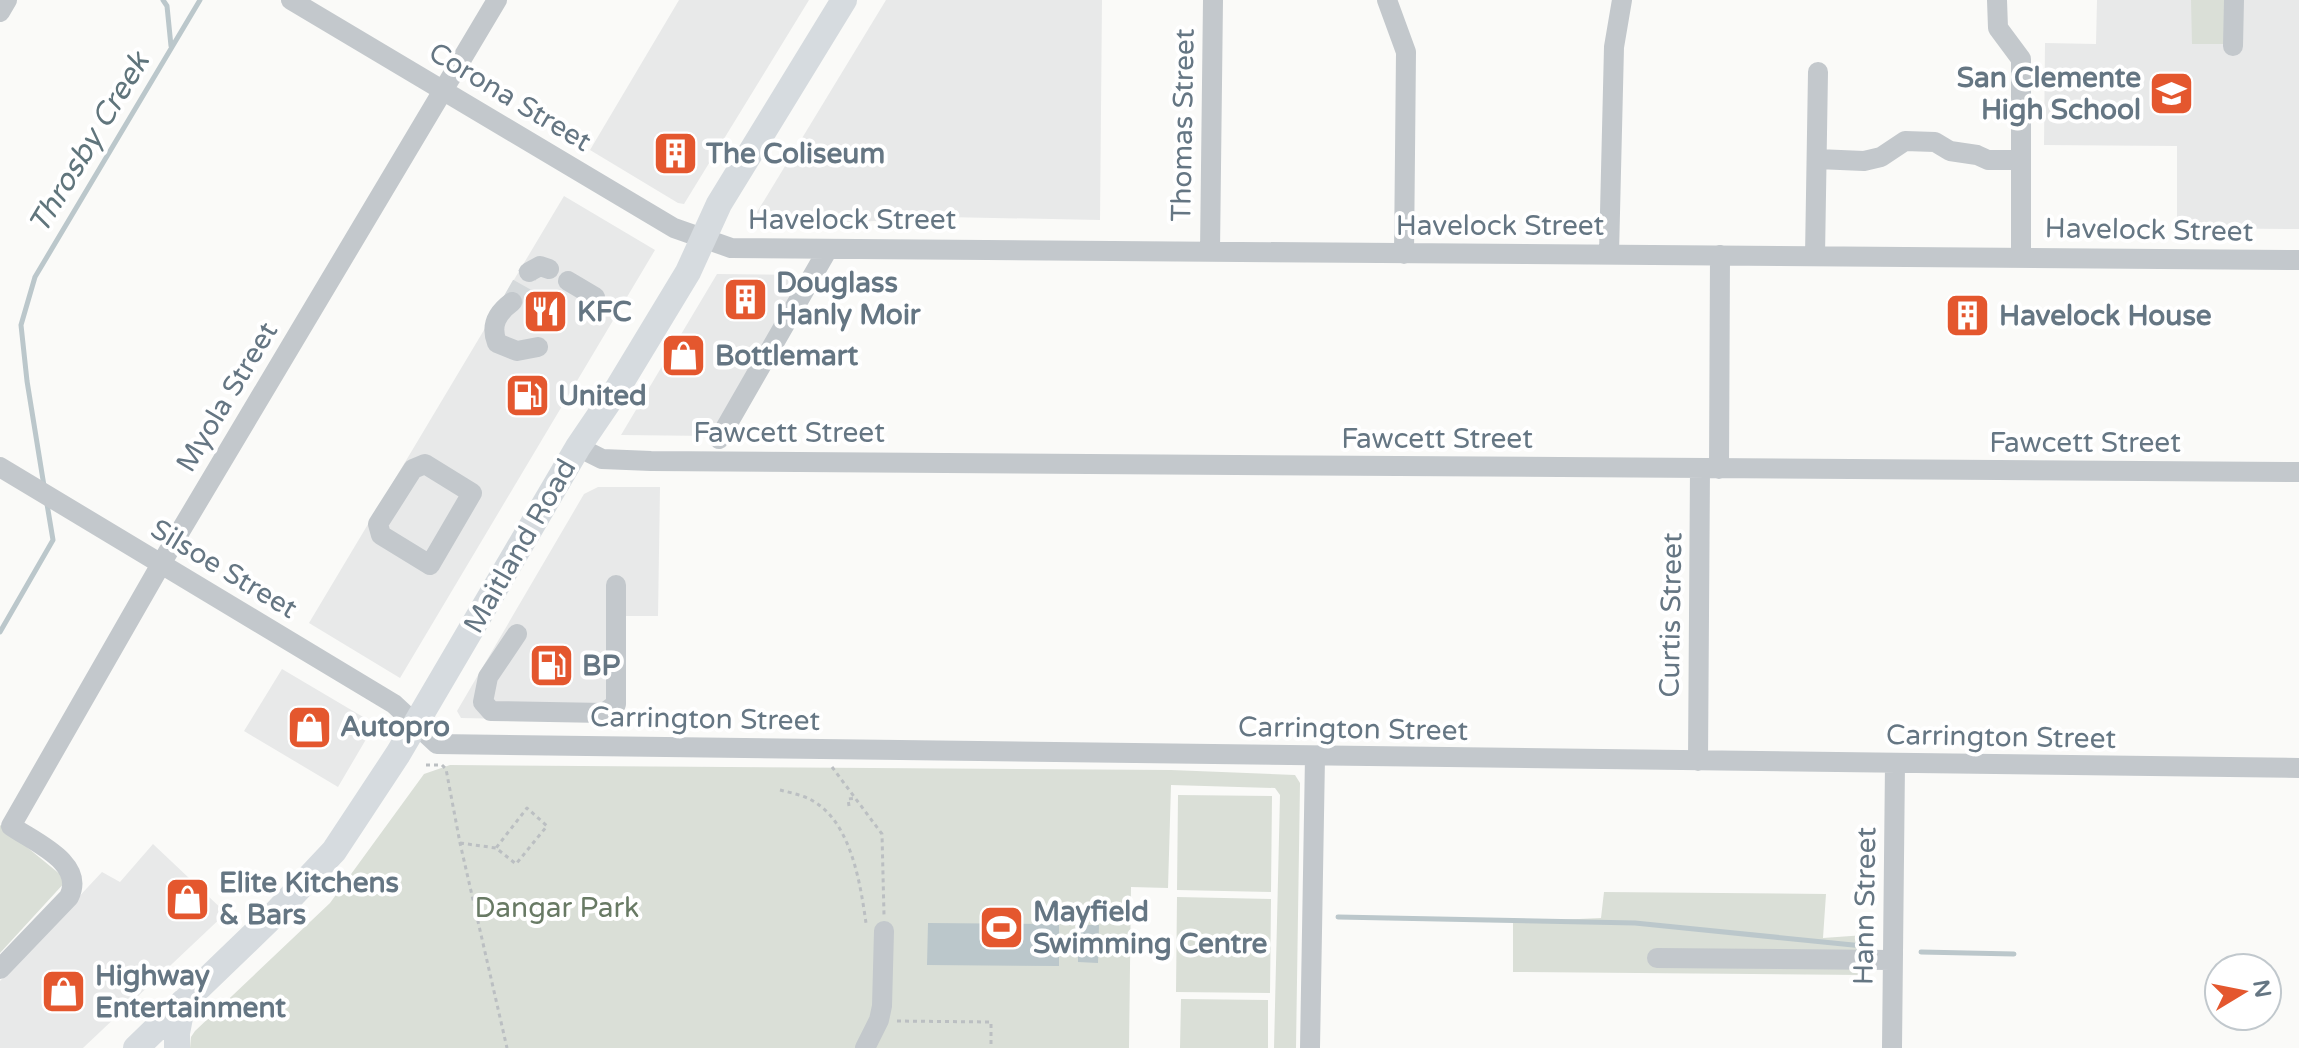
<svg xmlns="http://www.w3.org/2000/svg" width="2299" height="1048" viewBox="0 0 2299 1048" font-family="'Varela Round',sans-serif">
  <rect width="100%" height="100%" fill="#fafaf8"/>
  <path fill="#e8e9e9" d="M679 0H809L684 204 678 203 590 150Z
    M886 0H1102L1100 220 945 217 857 222H751Z
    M2097 0H2299V229L2177 228V146L2044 145 2045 43 2096 44Z
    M564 196 655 250 400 678 309 623Z
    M717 274 809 275 712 436 621 435Z
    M598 487H660L658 616H622L621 721 461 718 457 711 584 494Z
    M282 669 375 724 338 787 244 731Z
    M153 844 226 913 83 1048H0V981L102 872 120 882Z"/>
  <path fill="#dadfd7" d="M2191 0H2229L2230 44H2192Z
    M450 765 1171 770 1295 775 1300 783 1296 1048H1274L1280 795 1275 788 1171 785 1168 888 1131 887 1129 1048H190L191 1037 195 1031 330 903 424 774Z
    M1178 795 1272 796 1271 892 1177 890Z
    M0 825 67 880 0 953Z
    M1604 892 1826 894 1823 938 1865 935 1864 975 1513 972V922L1601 918Z
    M1177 897 1271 899 1270 993 1176 992Z
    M1181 999 1268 1000V1048H1180Z"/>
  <path fill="#bbc7cb" d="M928 923 1059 924V966L927 965Z
    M1078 925H1099L1098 963 1078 962Z"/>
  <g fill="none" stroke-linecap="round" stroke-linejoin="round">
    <path stroke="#bbc7cb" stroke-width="5" d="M163 0 167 6 171 46
      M44 486 27 381 21 325 35 277 200 0
      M0 632 53 540 47 504
      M1338 917 1635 923 1863 946
      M1921 952 2014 954"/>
    <path stroke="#d5d9db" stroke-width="20" stroke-dasharray="20 10" stroke-linecap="butt" d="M512 302 529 272"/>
    <path stroke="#bbbfc2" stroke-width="3" stroke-dasharray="4 4" stroke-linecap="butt" d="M426 765H442L446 769 460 843 507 1048
      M832 767 882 834 884 915
      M780 790C788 792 797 794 805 797 850 815 860 881 866 923
      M849 806 848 799 856 798
      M460 843 496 848 516 864 547 826 527 808 496 848
      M897 1021 991 1022V1048"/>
    <path stroke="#c3c8cc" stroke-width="20" d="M291 0 674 228 731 248 2299 260
      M1387 0 1406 52 1404 254
      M1997 0 1998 28 2021 59V256
      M0 12 7 0
      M2233 46 2234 0
      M1817 159 1864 161 1881 157 1905 141 1935 142 1950 151 1977 155 1988 160H2021
      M1210 251 1213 0
      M1609 254 1614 47 1622 0
      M1815 256 1818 72
      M529 272 540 266 549 269
      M568 281 595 297
      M512 302C497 313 490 325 497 343L517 351 538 347
      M719 439 828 249
      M578 447 602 459 651 461 2299 472
      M425 464 472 493 430 565 381 535 378 524 413 469Z
      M0 467 394 704 437 744 2299 768
      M1719 469 1720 255
      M517 634 488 677 483 702 491 711 604 713 616 704V585
      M1698 761 1700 469
      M1657 958 1892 960
      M0 969 69 897C86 863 34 842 11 826L172 545 497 0
      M865 1048 879 1020 882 1006 884 931
      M1310 1048 1315 757
      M1892 1048 1895 764"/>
    <path stroke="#d6dbdf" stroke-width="26" d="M136 1048 272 917 334 851 398 754 578 447 616 391 688 272 719 204 844 0
      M177 1048V1033L183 1002"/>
  </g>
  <defs>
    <symbol id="school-square" viewBox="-11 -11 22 22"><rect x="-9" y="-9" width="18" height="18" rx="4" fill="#e4572e" stroke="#fff"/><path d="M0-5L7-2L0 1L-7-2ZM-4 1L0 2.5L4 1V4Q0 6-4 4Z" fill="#fff"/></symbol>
    <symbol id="building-square" viewBox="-11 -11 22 22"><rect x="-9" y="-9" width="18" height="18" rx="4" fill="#e4572e" stroke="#fff"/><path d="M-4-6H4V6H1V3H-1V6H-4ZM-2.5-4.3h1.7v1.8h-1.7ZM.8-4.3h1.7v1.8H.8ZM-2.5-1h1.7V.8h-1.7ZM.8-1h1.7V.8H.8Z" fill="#fff"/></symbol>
    <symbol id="restaurant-square" viewBox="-11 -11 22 22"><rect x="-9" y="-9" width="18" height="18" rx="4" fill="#e4572e" stroke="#fff"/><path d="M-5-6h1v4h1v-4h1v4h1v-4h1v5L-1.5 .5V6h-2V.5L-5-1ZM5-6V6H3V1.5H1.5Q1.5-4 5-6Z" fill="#fff"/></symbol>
    <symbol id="shop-square" viewBox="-11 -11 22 22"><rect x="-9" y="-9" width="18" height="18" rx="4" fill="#e4572e" stroke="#fff"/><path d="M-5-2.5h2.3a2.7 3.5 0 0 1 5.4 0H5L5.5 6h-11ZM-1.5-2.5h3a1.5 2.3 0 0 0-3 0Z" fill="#fff"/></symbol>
    <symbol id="fuel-square" viewBox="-11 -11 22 22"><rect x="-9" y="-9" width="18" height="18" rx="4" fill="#e4572e" stroke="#fff"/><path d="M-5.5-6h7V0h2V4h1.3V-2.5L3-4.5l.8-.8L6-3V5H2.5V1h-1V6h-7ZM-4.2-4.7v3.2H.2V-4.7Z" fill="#fff"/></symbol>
    <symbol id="stadium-square" viewBox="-11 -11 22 22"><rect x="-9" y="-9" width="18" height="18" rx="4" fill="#e4572e" stroke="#fff"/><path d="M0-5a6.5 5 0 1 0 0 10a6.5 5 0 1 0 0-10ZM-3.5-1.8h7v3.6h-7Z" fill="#fff"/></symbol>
  </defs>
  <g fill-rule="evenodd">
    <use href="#school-square" x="2146" y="68" width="51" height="51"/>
    <use href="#building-square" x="650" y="128" width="51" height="51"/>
    <use href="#building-square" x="720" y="274" width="51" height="51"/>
    <use href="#restaurant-square" x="520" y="286" width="51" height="51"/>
    <use href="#building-square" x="1942" y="290" width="51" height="51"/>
    <use href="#shop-square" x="658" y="330" width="51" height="51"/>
    <use href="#fuel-square" x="502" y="370" width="51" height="51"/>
    <use href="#fuel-square" x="526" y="640" width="51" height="51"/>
    <use href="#shop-square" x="284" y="702" width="51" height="51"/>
    <use href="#shop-square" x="162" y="874" width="51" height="51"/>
    <use href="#stadium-square" x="976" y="902" width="51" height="51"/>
    <use href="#shop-square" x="38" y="966" width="51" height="51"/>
  </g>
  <g text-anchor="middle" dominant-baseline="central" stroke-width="8" stroke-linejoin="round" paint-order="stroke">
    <g font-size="28" font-weight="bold" fill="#657683" stroke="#fff" text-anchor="start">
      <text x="2141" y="78" text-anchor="end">San Clemente<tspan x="2141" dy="32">High School</tspan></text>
      <text x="706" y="154">The Coliseum</text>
      <text x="776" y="283">Douglass<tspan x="776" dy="32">Hanly Moir</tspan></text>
      <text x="577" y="312">KFC</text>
      <text x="1999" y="316">Havelock House</text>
      <text x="715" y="356">Bottlemart</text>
      <text x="558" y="396">United</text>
      <text x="582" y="666">BP</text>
      <text x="340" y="727">Autopro</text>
      <text x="219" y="883">Elite Kitchens<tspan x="219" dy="32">&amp; Bars</tspan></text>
      <text x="1033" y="912">Mayfield<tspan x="1033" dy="32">Swimming Centre</tspan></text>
      <text x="95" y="976">Highway<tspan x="95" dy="32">Entertainment</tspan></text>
    </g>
    <g font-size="28" fill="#657683" stroke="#fff">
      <text transform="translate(510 97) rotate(31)">Corona Street</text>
      <text transform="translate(1183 125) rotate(-89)">Thomas Street</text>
      <text x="852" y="220">Havelock Street</text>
      <text x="1500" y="226">Havelock Street</text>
      <text transform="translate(2149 230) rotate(1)">Havelock Street</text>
      <text transform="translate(227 397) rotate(-59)">Myola Street</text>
      <text x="789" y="433">Fawcett Street</text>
      <text x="1437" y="439">Fawcett Street</text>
      <text x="2085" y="443">Fawcett Street</text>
      <text transform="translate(520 546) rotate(-60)">Maitland Road</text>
      <text transform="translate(224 569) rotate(31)">Silsoe Street</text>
      <text transform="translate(1671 615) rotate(-89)">Curtis Street</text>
      <text transform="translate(705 719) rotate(1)">Carrington Street</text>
      <text transform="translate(1353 729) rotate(1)">Carrington Street</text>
      <text transform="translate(2001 737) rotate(1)">Carrington Street</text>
      <text transform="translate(1865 906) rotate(-89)">Hann Street</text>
    </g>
    <g font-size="28" fill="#687a64" stroke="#fff">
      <text x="557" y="908">Dangar Park</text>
    </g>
    <g font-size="30" font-style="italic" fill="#60757c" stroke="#fff">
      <text transform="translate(89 143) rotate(-59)">Throsby Creek</text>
    </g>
  </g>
  <g transform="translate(2243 992) rotate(80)"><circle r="38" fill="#ffffff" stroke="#c1c8cd" stroke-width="2"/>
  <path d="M0-6L14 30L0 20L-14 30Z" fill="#e4572e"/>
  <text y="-12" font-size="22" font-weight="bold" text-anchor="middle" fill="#657683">N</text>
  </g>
</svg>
